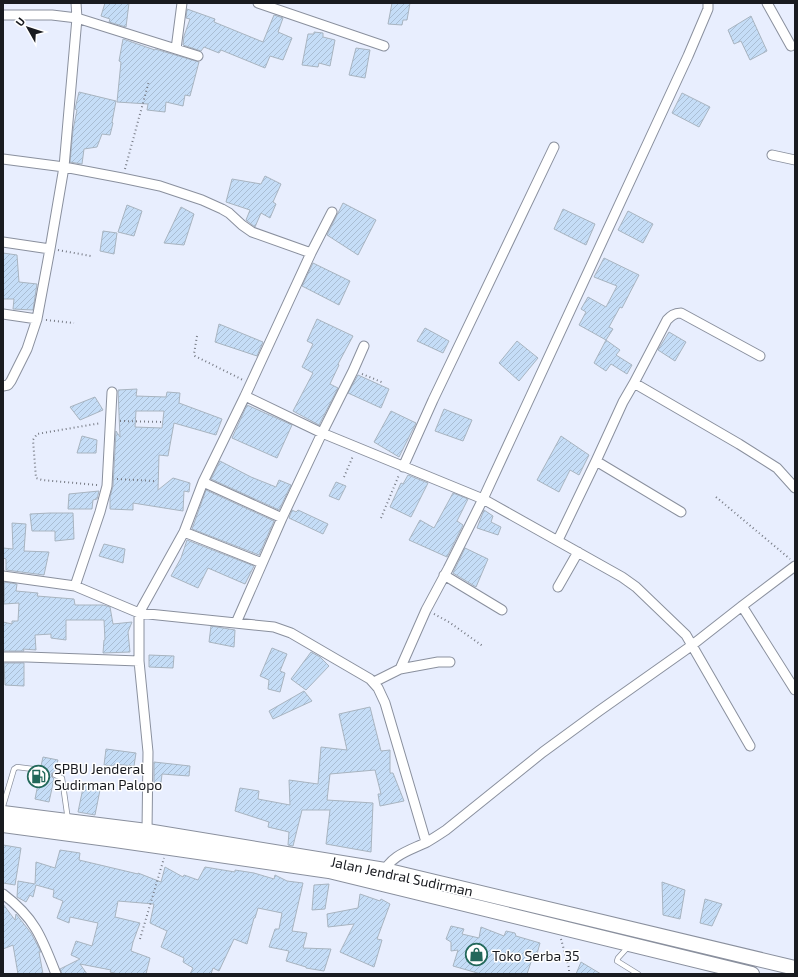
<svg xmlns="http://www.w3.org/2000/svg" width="798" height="977" viewBox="0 0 798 977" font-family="'Exo 2',sans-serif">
  <defs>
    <pattern id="building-hatch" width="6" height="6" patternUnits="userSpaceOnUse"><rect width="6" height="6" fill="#c5ddf7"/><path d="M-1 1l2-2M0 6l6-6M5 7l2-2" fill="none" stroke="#a9bdd3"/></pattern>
  </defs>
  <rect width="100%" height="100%" fill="#e8eefe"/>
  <path fill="url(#building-hatch)" stroke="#a8b4c0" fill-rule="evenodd" d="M105 3H129L126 27 109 22 110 19 101 16Z
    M392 3H410L407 20H403L402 25 388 24Z
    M187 9 215 19 214 22 263 42 274 15 283 18 278 32 292 38 283 60 270 56 265 68 221 50 219 53 204 47 201 51 183 45 184 36 190 19 186 18Z
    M751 16 767 51 750 60 741 41 734 44 728 30Z
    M314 32 323 33V37L335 40 330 66 319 63 318 67 302 65 308 34H314Z
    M123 39 155 50V49L199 62 190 96 185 95 183 106 166 102 165 112 147 110 148 104 117 102 121 62 119 61Z
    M356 48 370 50 365 78 349 75Z
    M79 92 116 101 112 122 113 123 110 135 102 134 97 147 84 149 82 164 70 162 73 130 77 110 75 109Z
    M682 93 710 107 699 127 672 113Z
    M265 176 281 184 273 202 276 204 270 218 261 213 255 227 246 220 250 210 226 202 232 179 261 184Z
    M343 203 376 220 358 255 327 235Z
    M127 205 142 211 134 236 118 232Z
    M181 207 194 214 184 245 164 243Z
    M563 209 595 224 586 245 554 229Z
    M628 211 653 224 643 243 618 230Z
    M103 231 117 233 114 254 100 251Z
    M3 253 17 255 19 282 37 284 33 310 13 309 14 299H3Z
    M604 258 639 275 622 308 620 307 609 327 613 329 606 340 579 325 586 312 581 309 588 297 606 307 617 286 594 277Z
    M313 263 350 281 339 305 302 286Z
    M317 319 353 336 338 364 339 365 330 384 338 388 319 425 293 411 313 373 302 367 313 344 307 341Z
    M219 324 263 342 257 356 215 342Z
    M425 328 449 341 443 353 417 341Z
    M669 332 686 342 675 361 658 350Z
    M606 340 620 350 616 355 632 365 627 374 611 364 606 371 594 363Z
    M517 341 538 358 519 381 499 363Z
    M358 375 389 389 381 408 348 393Z
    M137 389 136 396 166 397 167 392 180 393 179 403 222 419 216 435 174 423 168 456 159 455 158 490 173 478 190 483 189 492 184 491 183 511 133 503V510L110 509V497L113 486 116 431 120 437 118 390ZM136 411H164L162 428 135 427Z
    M95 397 103 410 80 420 70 407Z
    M247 405 292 425 277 458 232 438Z
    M444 409 472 420 463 441 435 431Z
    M391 411 416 423 399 457 374 442Z
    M82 436 97 440 96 453H77Z
    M561 436 589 455 579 475 570 470 559 492 537 480Z
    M220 461 251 477 276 487 279 480 291 485 279 510 211 479Z
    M408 475 428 483 411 517 390 507 401 483 403 484Z
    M336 482 346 486 339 500 329 496Z
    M206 490 274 521 259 555 192 529Z
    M99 491 97 499 93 500 92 509H68L69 494Z
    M453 493 468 499 457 521 463 525 447 557 409 540 420 520 434 528Z
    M292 510 296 512 298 510 328 524 323 534 289 518Z
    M484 510 493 516 491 522 501 527 498 535 477 528Z
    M50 513H73L74 539 55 541V531H32L30 514Z
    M12 523 26 524 24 551 49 552 44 575 6 570V559L3 558V548L13 549Z
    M187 540 254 566 245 584 208 568 198 588 171 576 181 558Z
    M104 544 125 549 123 563 99 556Z
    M465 548 488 559 476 587 453 573Z
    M4 582 17 584 16 591 38 593 37 596 74 599 75 605H103L110 607 113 624 132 622 128 632 130 652 103 653 104 640H105L104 620H66V640L51 638V634L35 635 36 650 23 649 24 651H3V622L12 624V621H18L19 603 4 604Z
    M211 626 235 630 234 647 209 642Z
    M272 648 287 654 280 671 285 673 280 692 268 689 269 680 260 676Z
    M311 652 320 657 329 666 306 690 291 679Z
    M149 655 174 656 173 668 149 667Z
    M4 663H24V686L5 685Z
    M304 691 312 701 273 719 269 711Z
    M370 707 381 751 390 750V773H393L404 801 380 806 378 794H381L375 770 330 774 327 800 373 803 371 852 326 844 330 810H302L293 846 288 845 289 832 268 827 269 822 235 811 240 788 259 791 258 799 290 805 289 780 318 784 321 747 347 750 339 714Z
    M106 749 136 753 134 766 114 764V766L104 765Z
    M43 757 58 760 55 771 51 774 52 777 54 779 49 802 35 799 40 774 43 773 45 771 44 768 41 766Z
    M154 762 190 766 189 776 162 774 161 783H154Z
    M84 783 101 785 95 815 78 812Z
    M3 845 21 848 15 885 3 883Z
    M60 850 80 853 79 860 138 874V873L161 882 165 867 183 877 184 875 198 880 205 867 235 872V870L254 873 274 879 275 875 287 881 303 883 292 931 307 933 303 948 331 949 324 971 306 968V967L286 961 289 951 269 947 275 929H279L282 913 258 908 255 918H254L247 944 234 939 219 971 213 968 211 974H190L193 968 183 962 184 958 161 947 167 931 150 923 154 904 118 901 115 917 140 923 133 942 131 951 150 958 146 974H118L110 972 111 970 80 964 87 974H62L60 969 80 959 71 955 76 941 92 946 98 923 70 917 69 923 57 918 63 901 53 897 54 890 36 885 33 897 30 895 26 902 17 897 18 881 35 884 36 862 55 868Z
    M662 882 685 890 680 919 663 915Z
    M329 884 325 909 312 910 314 885Z
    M360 894 380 901 381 899 390 904 377 939 382 940 374 967 340 952 354 924 328 927 327 914 358 908Z
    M705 899 722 904 712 926 700 923Z
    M3 904 15 920 16 914 31 933 41 952H39L43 974H18L13 945 3 949Z
    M451 926 464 929 462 934 479 938 481 927 504 936 506 931 515 933 516 936 540 943 537 954 534 953 527 974H481L453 966 458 950 451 951V942L446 939Z
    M581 962 601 974H576Z"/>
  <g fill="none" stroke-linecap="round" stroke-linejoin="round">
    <defs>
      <path id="service" d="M55 775 62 778 68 820
        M3 806 14 769 17 767 41 770
        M628 947 618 958 617 961 638 974"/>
      <path id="minor" d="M76 3 77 18 198 56
        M258 3 384 46
        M767 3 791 46
        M3 15H52L77 18 64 167 50 249 37 319 3 314
        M176 49 182 3
        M772 155 795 160
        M3 159 64 167 122 178 160 186 202 200 222 209 229 213 242 225 252 232 311 253 245 396 322 433 282 518 236 623
        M3 242 50 249
        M311 253 332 212
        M364 346 353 371 322 433 483 499 688 56 708 9V3
        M634 383 667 320C671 316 674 313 681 313L760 356
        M3 386 8 385 11 381 27 349 37 319
        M596 461 681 512
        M403 467 433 400 554 147
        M203 482 282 518
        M184 532 262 563
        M558 540 596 461 623 402 634 383 739 444 777 468 795 488
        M444 575 502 610
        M3 576 75 586 139 613 274 627 291 633 370 679 378 688 385 703 426 842
        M75 586 100 512 107 486 112 392
        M558 587 578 552
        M742 606 795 690
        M3 657H27L139 661
        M400 669 426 610 448 569 483 499 622 577 636 587 686 635 750 746
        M374 682 400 669 438 662H450
        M147 831 148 752 139 661V613L184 532 203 482 245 396
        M383 874C390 855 411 850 427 842 434 838 440 834 446 830L543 752 599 711 691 646 742 606 795 566
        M3 894C35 918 42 938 56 974"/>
      <path id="trunk" d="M3 813 147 831 385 870 795 968
        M3 825 115 840 329 871 752 974"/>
    </defs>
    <use href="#service" stroke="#8a909e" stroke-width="6"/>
    <use href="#minor" stroke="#8a909e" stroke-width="11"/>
    <use href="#trunk" stroke="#8a909e" stroke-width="16"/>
    <path stroke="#777b85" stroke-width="2" stroke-dasharray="1 3" stroke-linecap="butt" d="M125 169 149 81
      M58 250 91 256
      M46 320 74 323
      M197 336 194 354 195 356 243 380
      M362 374 384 383
      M120 421 164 422
      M344 477 353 456
      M117 479 154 481
      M97 485 42 480 36 478 33 440 37 434 101 423
      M716 497 790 559
      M381 518 399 475
      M434 614 449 622 484 647
      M140 939 164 858
      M561 939 569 968V974"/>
    <use href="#service" stroke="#fff" stroke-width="4.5"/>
    <use href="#minor" stroke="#fff" stroke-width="9"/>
    <use href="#trunk" stroke="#fff" stroke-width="14"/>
  </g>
  <defs>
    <symbol id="fuel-ring" viewBox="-11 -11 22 22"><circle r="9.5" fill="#fff" stroke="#23685a" stroke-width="1.5"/><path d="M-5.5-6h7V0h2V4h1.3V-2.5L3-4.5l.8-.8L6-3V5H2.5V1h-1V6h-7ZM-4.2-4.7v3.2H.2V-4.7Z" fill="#23685a"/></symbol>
    <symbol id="shop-ring" viewBox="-11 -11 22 22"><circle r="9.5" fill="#fff" stroke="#23685a" stroke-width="1.5"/><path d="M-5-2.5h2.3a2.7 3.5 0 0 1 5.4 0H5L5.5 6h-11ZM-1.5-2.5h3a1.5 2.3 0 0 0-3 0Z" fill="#23685a"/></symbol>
  </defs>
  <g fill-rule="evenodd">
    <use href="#fuel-ring" x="26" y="764" width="25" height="25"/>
    <use href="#shop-ring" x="464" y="942" width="25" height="25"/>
  </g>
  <g text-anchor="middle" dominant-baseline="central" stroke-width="3" stroke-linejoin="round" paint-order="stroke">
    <g font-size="14" fill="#191b20" stroke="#fff" text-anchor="start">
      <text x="54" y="768">SPBU Jenderal<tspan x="54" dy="16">Sudirman Palopo</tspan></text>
      <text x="492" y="955">Toko Serba 35</text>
    </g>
    <g font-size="14" fill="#191b20" stroke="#fff">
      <text transform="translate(402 876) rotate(12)">Jalan Jendral Sudirman</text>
    </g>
  </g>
  <rect width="798" height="977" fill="none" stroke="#191b20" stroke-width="8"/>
  <g transform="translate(28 28) rotate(309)" stroke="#ffffff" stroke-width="3" paint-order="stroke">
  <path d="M0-3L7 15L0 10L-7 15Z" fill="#191b20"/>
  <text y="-6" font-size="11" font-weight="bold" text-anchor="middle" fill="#191b20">U</text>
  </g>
</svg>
